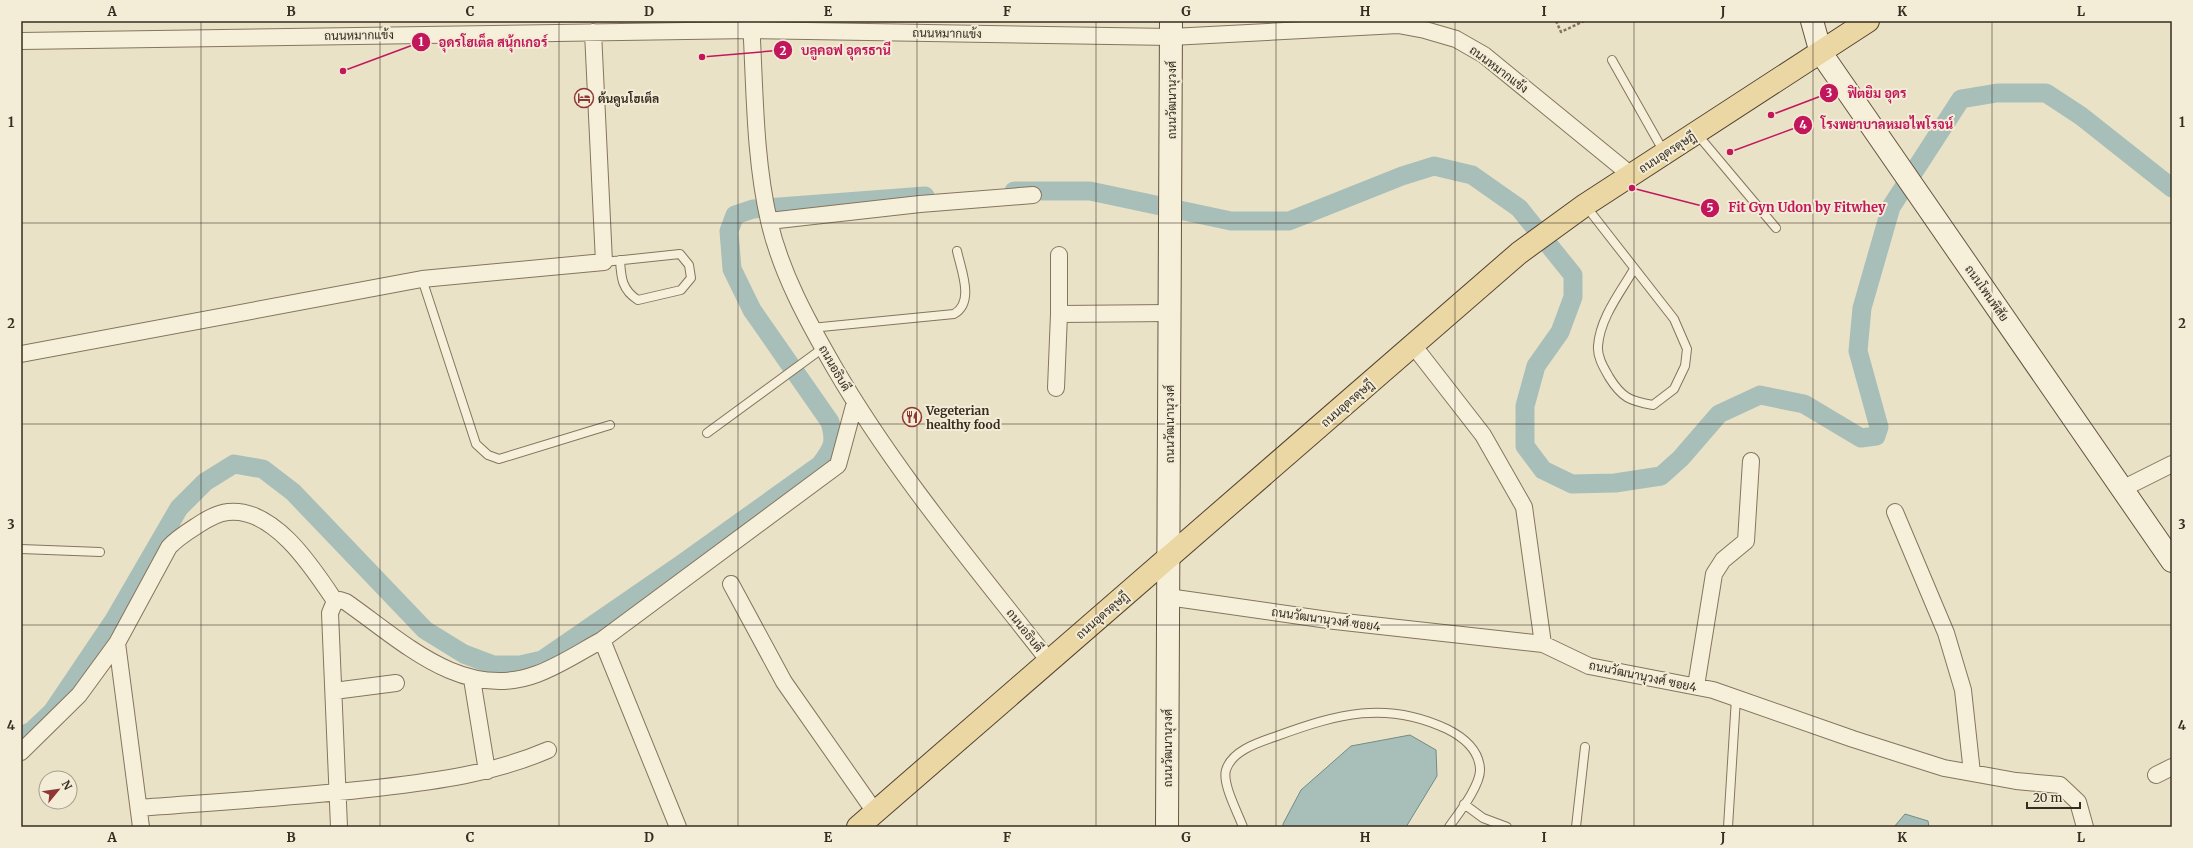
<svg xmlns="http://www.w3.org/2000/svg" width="2193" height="848" viewBox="0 0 2193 848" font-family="Merriweather,Sarabun,serif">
  <rect width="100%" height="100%" fill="#eae2c7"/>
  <path fill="#a8bfb9" stroke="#6f8c87" d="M1410 735 1436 750 1437 776 1406 827H1283V824L1301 790 1351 746Z
    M1905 814 1928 821 1929 827H1894Z"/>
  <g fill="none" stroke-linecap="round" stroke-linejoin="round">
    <path stroke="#a8bfb9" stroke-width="19" d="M1014 191H1090L1231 221H1289L1402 176 1434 166 1472 175 1519 208 1573 275V297L1560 332 1536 366 1525 406V446L1543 470 1572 484 1615 483 1661 476 1681 458 1719 414 1760 395 1804 404 1861 438 1876 436 1879 427 1858 351 1862 308 1891 207 1961 99 1997 93H2046L2081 116 2172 188
      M21 736 32 731 52 712 114 620 179 508 205 482 234 464 263 469 293 492 425 630 464 654 493 665H520L542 660 683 563 820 465C833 448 836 443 830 422L752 310 732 269 729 231 735 215 753 209 925 196"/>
    <defs>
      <path id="lane" d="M1612 60 1664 152
        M1697 134 1776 228
        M1585 205 1674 319 1687 349 1685 366 1674 389 1653 405C1630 401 1622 398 1609 377 1604 368 1597 357 1598 346 1600 318 1620 293 1634 269
        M604 262 680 254 689 265 691 278 681 290 638 300C622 290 621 278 620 260
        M422 279 476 444 488 455 499 459 610 425
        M811 328 954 314C975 302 961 270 957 251
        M707 433 823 348
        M21 549 100 552
        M1464 804 1483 818 1507 827
        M1243 827C1238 813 1222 784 1226 770 1232 750 1260 742 1277 736 1337 714 1386 700 1447 729 1463 737 1479 750 1480 769 1481 785 1458 814 1449 827
        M1576 827 1585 747
        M1728 827 1736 698"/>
      <path id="street" d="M751 21C755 87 754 156 769 221 781 273 807 320 834 367 895 472 974 565 1049 661
        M21 41 751 30 1171 37 1398 25 1425 30 1456 39 1484 55 1631 175
        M769 221 920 204 1033 195
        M1059 314V255
        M1413 345 1483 435 1524 507 1543 644
        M21 354 422 279 604 262 593 32
        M1056 388 1059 314 1170 313
        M2122 489 2172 464
        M1895 512 1946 633 1963 690 1972 773
        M731 584 784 682 875 812
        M1168 597 1335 621 1543 644 1589 666 1713 690 1853 739 1944 768 2016 781 2060 785 2078 802 2085 827
        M117 643 141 827
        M472 679 487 771
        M1696 686 1714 574 1723 560 1746 541 1751 461
        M334 691 396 683
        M21 752 79 695 117 643 169 547C177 538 187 532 198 525 207 519 217 513 228 512 274 507 313 568 335 601
        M2156 775 2172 767
        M139 808C218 802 298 797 377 788 437 781 492 774 548 750
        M339 827 330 613 335 601 340 600 346 602C402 641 463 702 537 674 559 666 580 652 602 640
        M678 827 602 640 838 465 855 402"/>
      <path id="secondary" d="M1812 21 1821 53 2172 561
        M1167 827 1171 21"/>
      <path id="primary" d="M858 827 1519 253 1585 205 1868 21"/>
    </defs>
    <use href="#lane" stroke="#85755e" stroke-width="10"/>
    <use href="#street" stroke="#85755e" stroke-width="18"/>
    <use href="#secondary" stroke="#675641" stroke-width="24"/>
    <use href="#primary" stroke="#534332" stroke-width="24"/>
    <path stroke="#85755e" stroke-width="2.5" stroke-dasharray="3 2" stroke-linecap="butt" d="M1556 21 1561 32 1584 21"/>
    <use href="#lane" stroke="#f6efda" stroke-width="8"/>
    <use href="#street" stroke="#f6efda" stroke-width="16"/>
    <use href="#secondary" stroke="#f6efda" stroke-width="22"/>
    <use href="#primary" stroke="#ead7a3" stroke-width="22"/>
  </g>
  <path fill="none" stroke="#362c21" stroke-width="1" stroke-opacity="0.55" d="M201 21V827M380 21V827M559 21V827M738 21V827M917 21V827M1096 21V827M1276 21V827M1455 21V827M1634 21V827M1813 21V827M1992 21V827M21 223H2172M21 424H2172M21 625H2172"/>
  <defs>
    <symbol id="hotel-ring" viewBox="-11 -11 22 22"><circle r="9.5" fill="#f3ecd6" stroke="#8e3734" stroke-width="1.5"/><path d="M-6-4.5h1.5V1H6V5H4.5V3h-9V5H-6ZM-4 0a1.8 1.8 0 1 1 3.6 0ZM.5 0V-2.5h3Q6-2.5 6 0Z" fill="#8e3734"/></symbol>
    <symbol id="restaurant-ring" viewBox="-11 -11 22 22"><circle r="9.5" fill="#f3ecd6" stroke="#8e3734" stroke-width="1.5"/><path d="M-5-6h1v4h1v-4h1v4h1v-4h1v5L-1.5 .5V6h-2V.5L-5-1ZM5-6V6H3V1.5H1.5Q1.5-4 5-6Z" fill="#8e3734"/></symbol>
  </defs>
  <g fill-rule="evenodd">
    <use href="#hotel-ring" x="573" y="87" width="22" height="22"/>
    <use href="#restaurant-ring" x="901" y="406" width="22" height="22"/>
  </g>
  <g text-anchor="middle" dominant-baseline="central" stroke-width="4" stroke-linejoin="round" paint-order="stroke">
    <g font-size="12" fill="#362c21" stroke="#f3ecd6">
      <text transform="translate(947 33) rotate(1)">ถนนหมากแข้ง</text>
      <text transform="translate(359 35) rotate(-1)">ถนนหมากแข้ง</text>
      <text transform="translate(1499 69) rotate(37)">ถนนหมากแข้ง</text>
      <text transform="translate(1171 100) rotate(-90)">ถนนวัฒนานุวงศ์</text>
      <text transform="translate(1667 152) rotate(-33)">ถนนอุดรดุษฎี</text>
      <text transform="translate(1987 293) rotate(55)">ถนนโพนพิสัย</text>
      <text transform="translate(835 368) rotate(60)">ถนนอธิบดี</text>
      <text transform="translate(1347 403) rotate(-41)">ถนนอุดรดุษฎี</text>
      <text transform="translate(1169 424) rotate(-90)">ถนนวัฒนานุวงศ์</text>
      <text transform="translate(1102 615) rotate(-41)">ถนนอุดรดุษฎี</text>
      <text transform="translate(1326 619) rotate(8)">ถนนวัฒนานุวงศ์ ซอย4</text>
      <text transform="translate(1025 630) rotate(52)">ถนนอธิบดี</text>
      <text transform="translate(1643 676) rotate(12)">ถนนวัฒนานุวงศ์ ซอย4</text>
      <text transform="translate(1167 748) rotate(-90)">ถนนวัฒนานุวงศ์</text>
    </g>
    <g font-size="12" font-weight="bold" fill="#362c21" stroke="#f3ecd6" text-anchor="start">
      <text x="598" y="98">ต้นคูนโฮเต็ล</text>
      <text x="926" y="410">Vegeterian<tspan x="926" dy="14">healthy food</tspan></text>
    </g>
  </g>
  <path fill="none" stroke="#c2185b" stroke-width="1.5" d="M343 71L421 42M702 57L783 50M1771 115L1829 93M1730 152L1803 125M1632 188L1710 208"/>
  <g fill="#c2185b" stroke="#f3ecd6" stroke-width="1.5">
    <circle cx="343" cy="71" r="4"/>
    <circle cx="702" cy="57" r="4"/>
    <circle cx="1771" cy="115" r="4"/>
    <circle cx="1730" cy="152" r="4"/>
    <circle cx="1632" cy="188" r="4"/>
    <circle cx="421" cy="42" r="10"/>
    <circle cx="783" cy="50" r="10"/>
    <circle cx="1829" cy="93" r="10"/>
    <circle cx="1803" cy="125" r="10"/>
    <circle cx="1710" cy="208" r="10"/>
  </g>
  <g font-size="12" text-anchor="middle" font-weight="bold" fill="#fff">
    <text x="421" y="46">1</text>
    <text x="783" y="55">2</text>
    <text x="1829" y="97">3</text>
    <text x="1803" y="129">4</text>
    <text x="1710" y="212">5</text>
  </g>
  <g font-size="13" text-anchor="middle" font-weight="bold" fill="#c2185b" stroke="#f3ecd6" stroke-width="4" stroke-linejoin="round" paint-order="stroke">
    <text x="493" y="47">อุดรโฮเต็ล สนุ้กเกอร์</text>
    <text x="846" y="55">บลูคอฟ อุดรธานี</text>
    <text x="1877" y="98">ฟิตยิม อุดร</text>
    <text x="1887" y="129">โรงพยาบาลหมอไพโรจน์</text>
    <text x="1807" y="212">Fit Gyn Udon by Fitwhey</text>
  </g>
  <rect width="2193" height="848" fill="none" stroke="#f3ecd6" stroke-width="44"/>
  <g transform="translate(58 790) rotate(61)"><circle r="19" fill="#f3ecd6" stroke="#a79f8e"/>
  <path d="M0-3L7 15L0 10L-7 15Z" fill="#8e3734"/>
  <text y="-6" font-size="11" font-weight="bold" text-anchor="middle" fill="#362c21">N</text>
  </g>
  <path d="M2027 802v6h53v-6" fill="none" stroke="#362c21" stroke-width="2"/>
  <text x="2033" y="802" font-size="12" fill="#362c21" stroke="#f3ecd6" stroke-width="3" paint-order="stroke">20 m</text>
  <rect x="22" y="22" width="2149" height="804" fill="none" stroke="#362c21" stroke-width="1.5"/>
  <g font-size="13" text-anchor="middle" font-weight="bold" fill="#362c21">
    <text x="112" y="16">A</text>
    <text x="291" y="16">B</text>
    <text x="470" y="16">C</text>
    <text x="649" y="16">D</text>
    <text x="828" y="16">E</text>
    <text x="1007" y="16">F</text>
    <text x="1186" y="16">G</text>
    <text x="1365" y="16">H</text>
    <text x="1544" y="16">I</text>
    <text x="1723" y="16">J</text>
    <text x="1902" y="16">K</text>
    <text x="2081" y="16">L</text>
    <text x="11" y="127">1</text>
    <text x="2182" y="127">1</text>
    <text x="11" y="328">2</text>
    <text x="2182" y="328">2</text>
    <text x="11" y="529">3</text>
    <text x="2182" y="529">3</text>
    <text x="11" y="730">4</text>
    <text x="2182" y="730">4</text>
    <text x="112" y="842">A</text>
    <text x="291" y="842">B</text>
    <text x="470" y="842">C</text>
    <text x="649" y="842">D</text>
    <text x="828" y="842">E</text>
    <text x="1007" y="842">F</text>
    <text x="1186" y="842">G</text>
    <text x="1365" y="842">H</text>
    <text x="1544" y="842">I</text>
    <text x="1723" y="842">J</text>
    <text x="1902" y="842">K</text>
    <text x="2081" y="842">L</text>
  </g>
</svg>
